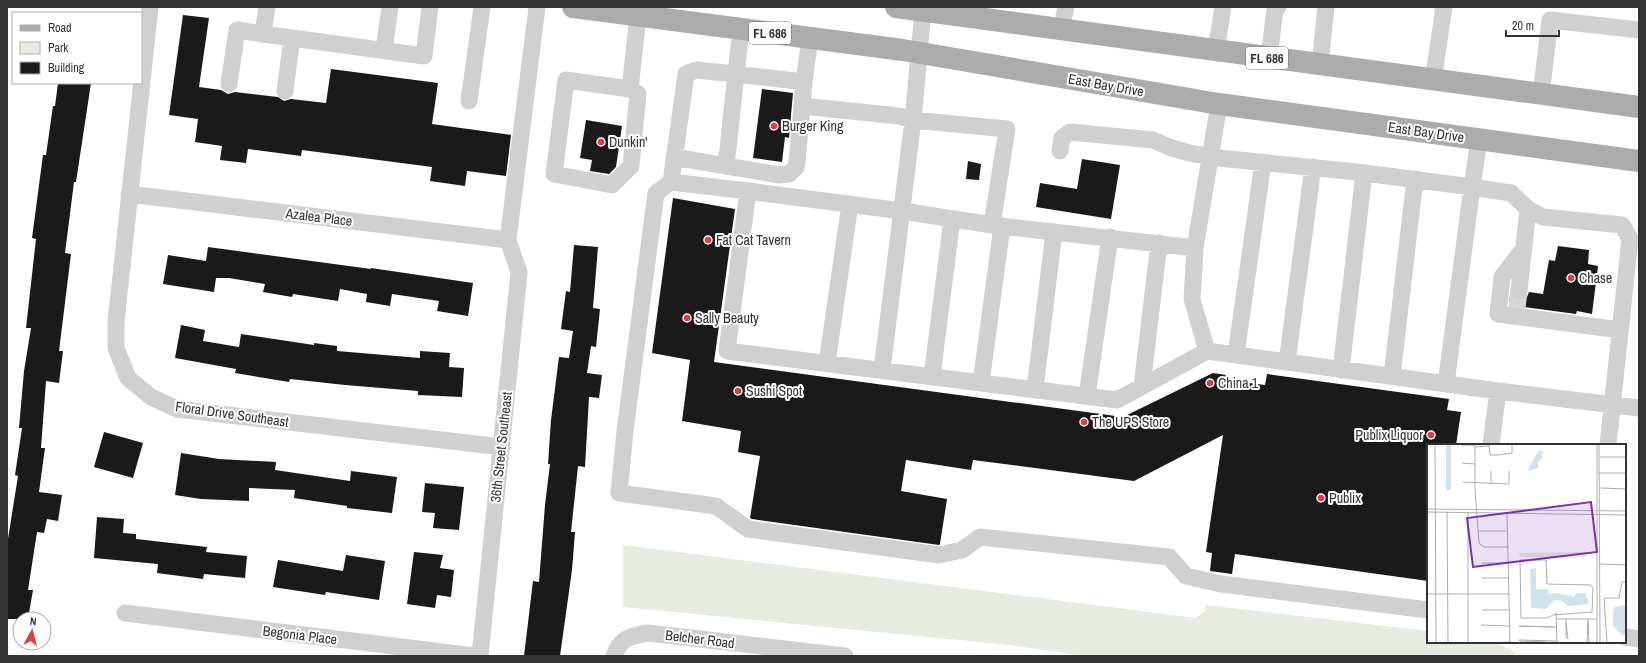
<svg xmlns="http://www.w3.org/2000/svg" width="1646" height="663" viewBox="0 0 1646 663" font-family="'Archivo Narrow',sans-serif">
  <rect width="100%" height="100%" fill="#fff"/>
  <path fill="#e6ecdf" d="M623 545 1196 618 1205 611 1206 605 1428 631V642H1493L1514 651 1515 656H1083L1010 645 623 607Z"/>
  <path fill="#1a1a1a" d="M183 15 209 18 199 87 221 90 228 94 235 92 278 97 284 101 291 99 326 103 331 69 438 83 432 124 511 135 506 176 467 171 465 186 430 181 432 167 302 150 301 156 248 149 246 163 220 160 222 146 195 142 198 119 169 115Z
    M58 83H91L76 182H74L65 253 71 254 59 351H63L59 383 46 381 41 448H45L39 492 62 495 58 521 47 519 44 533 37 532 28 590H33L28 619H7V545L18 476 15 475 22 428H19L24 371 31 328H26L36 239 32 238 43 155H46L53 106H55Z
    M762 89 793 93 789 138 785 137 782 162 753 158Z
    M586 120 622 126 616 167 609 174 590 171 592 160 580 158Z
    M1082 159 1120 165 1111 219 1036 207 1040 183 1077 189Z
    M968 161 981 164 979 180 966 179Z
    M673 198 735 209 714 362 1123 417 1213 373 1226 375 1225 380 1265 385 1267 374 1449 399 1447 410 1461 412 1456 445H1428V581L1235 554 1232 574 1210 571 1212 553 1206 552 1223 435 1134 481 973 460 971 470 906 460 901 491 947 499 940 544 939 545 752 519 750 518 760 456 738 452 741 431 682 421 690 360 652 353Z
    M574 245 598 247 593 308 600 309 596 347 591 346 587 373 602 375 599 398 589 397 585 467 578 466 571 532H575L572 570 560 656H524L533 581 539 582 545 505 550 464H548L551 420 559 357 569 358 573 331 561 329 566 291 570 292Z
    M1558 246 1589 250 1588 264 1598 266 1592 314 1577 311 1576 314 1509 305 1510 295 1513 299 1518 301 1527 297 1529 292 1543 294 1549 260 1555 261Z
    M208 247 371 269V268L473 283 468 316 437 311 439 301 392 294 390 306 366 302 367 294 340 289 338 301 293 294 292 297 263 292 265 284 229 278H216L214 292 163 284 168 255 206 261Z
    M181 325 205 330 203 341 239 347 241 334 314 345V343L337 346V351L420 358V351L450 353 449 367 464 368 462 397 418 395V391L345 385 290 379 289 382 235 373 236 369 175 358Z
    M104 432 143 443 133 478 94 467Z
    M181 453 219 459 276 462 275 470 350 481 351 471 397 477 392 513 347 508V506L294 498 295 490 249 488V501L201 499 175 495Z
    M425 483 464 487 459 530 433 528 435 513 422 512Z
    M97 517 124 519 123 533 136 534V539L207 547 206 552 247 556 245 578 204 574 203 579 157 573 158 564 94 558Z
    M414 552 443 555 440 568 454 570 451 597 437 595 435 608 407 604Z
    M346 555 385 561 379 600 326 592 325 595 273 587 278 560 343 571Z"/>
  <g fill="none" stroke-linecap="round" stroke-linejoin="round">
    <path stroke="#d6d6d6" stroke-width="17" stroke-dasharray="17 8" stroke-linecap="butt" d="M1517 308 1519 291"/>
    <path stroke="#d0d0d0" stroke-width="17" d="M150 7 116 322V348L128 378 151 397 177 409 502 447
      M741 29 736 74 804 82
      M1061 30 1066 7
      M263 34 292 38 285 91
      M292 38 424 56 430 7
      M810 38 804 82 802 106 899 116 913 120 882 370
      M384 50 390 7
      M1216 51 1223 7
      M1269 58 1275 9 1278 7
      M1320 65 1326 7
      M1433 81 1444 7
      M229 84 237 30 263 34 267 7
      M630 89 638 94 631 166 612 185 554 174 566 80 630 89 638 16
      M1541 95 1550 20 1639 30
      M469 101 482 7
      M1479 140 1472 187 1511 193 1528 209 1543 217 1622 225 1630 239 1608 445
      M1060 151 1062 138 1070 132 1153 140 1169 147 1189 153 1219 158 1357 172 1472 187 1446 384
      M674 157 779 175 789 174 796 167 797 162 802 106
      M671 182 686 74 696 70 736 74 726 166
      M748 191 902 211 992 225 1007 129 913 120 923 11
      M129 194 508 240
      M992 225 1195 248 1219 104
      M1195 248 1192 299 1207 351
      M1524 248 1502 277 1498 314 1620 330
      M1519 291 1528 209
      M1236 355 1263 162
      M1287 362 1313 167
      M827 363 850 204
      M1341 370 1364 173
      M932 376 952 219
      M1392 376 1415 179
      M981 383 1002 226
      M1142 386 1159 243
      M1035 389 1054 232
      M1087 396 1110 237
      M1491 445 1498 391
      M1428 610 1221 584 1186 576 1169 557 980 537 962 550 939 555 748 529 716 506 619 493 625 431 656 193 671 182 748 191 727 351 1117 400 1207 351 1498 391 1639 408
      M125 613 475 656
      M1625 637 1639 639
      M480 656 519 272 508 240 537 7
      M614 656C620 638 630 636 648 633L845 656"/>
    <path stroke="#ababab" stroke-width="22" d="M573 7 903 50 1219 104 1639 161
      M896 7 1639 107"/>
  </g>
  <g fill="#e63946" stroke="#fff" stroke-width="1.5">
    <circle cx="774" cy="126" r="4"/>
    <circle cx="601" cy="142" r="4"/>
    <circle cx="708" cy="240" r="4"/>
    <circle cx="1571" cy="278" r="4"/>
    <circle cx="687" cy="318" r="4"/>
    <circle cx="1210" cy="383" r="4"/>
    <circle cx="738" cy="391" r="4"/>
    <circle cx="1084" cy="422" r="4"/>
    <circle cx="1431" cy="435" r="4"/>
    <circle cx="1321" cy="498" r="4"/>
  </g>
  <g text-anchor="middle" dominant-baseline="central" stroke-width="4" stroke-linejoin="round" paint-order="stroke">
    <g fill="#fff" stroke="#707070" stroke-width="1">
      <rect x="749" y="22" width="42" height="22" rx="3"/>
      <rect x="1246" y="47" width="42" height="22" rx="3"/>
    </g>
    <g font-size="13" font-weight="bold" fill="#333">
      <text x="770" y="33">FL 686</text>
      <text x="1267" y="58">FL 686</text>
    </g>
    <g font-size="14" fill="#333" stroke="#fff">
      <text transform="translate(1106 85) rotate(10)">East Bay Drive</text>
      <text transform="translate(1426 132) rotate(8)">East Bay Drive</text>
      <text transform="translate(319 217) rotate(7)">Azalea Place</text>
      <text transform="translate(232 414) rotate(8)">Floral Drive Southeast</text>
      <text transform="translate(501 447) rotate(-84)">36th Street Southeast</text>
      <text transform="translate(300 635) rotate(7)">Begonia Place</text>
      <text transform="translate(700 639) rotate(7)">Belcher Road</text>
    </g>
    <g font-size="14" fill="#333" stroke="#fff" text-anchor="start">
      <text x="782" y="126">Burger King</text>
      <text x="609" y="142">Dunkin'</text>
      <text x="716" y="240">Fat Cat Tavern</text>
      <text x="1579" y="278">Chase</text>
      <text x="695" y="318">Sally Beauty</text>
      <text x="1218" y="383">China 1</text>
      <text x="746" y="391">Sushi Spot</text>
      <text x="1092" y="422">The UPS Store</text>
      <text x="1423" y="435" text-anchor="end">Publix Liquor</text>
      <text x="1329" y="498">Publix</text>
    </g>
  </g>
  <g transform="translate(1427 444)">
    <rect width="199" height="199" fill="#fff"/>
    <path d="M158 108 160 109 159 113 148 114 93 113 92 109Z" fill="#e6ecdf"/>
    <path d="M19 0H24V46H19ZM112 6 119 9H115V15L111 17V24L100 27ZM109 124V145H121L122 150 131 149 147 153 150 149H158L162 160 141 162 133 156H127L119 165 104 164 103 125ZM199 161V191H195L186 182V170L187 163Z" fill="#cfe2ee"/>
    <path fill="none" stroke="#adadad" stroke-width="1" d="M8 0 9 199M48 0V45L52 99 57 103H82M62 0 63 11H70L85 9V0M172 0 173 199M35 1H48M48 3 62 2M173 13H199M35 19 48 20M171 29H199M36 38 82 40V27M64 40V27M174 44 199 45M0 65 199 67M0 68 199 71M20 68 21 199M41 68V199M80 69 83 199M52 87H80M93 116H119L120 140 164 141 166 145 165 168 126 171 120 174H94ZM55 119H82M173 120 199 121M55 134H82M0 150H82M55 166H82M129 168 130 199M130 175H170M139 175V193L141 195 139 178M161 177 162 199M54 181 82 182M126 183 92 182 130 183M119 197 94 198 92 196 130 197M60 199 83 198M160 199 161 175M170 199V0M180 199 177 154H192L195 138H199"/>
    <path fill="#7b2cbf" fill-opacity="0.15" stroke="#7b2cbf" stroke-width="2" d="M164 58 170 108 46 123 40 74Z"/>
    <rect width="199" height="199" fill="none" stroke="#333" stroke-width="2"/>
  </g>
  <rect width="1646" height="663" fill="none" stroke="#333333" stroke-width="16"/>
  <rect x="12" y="12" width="130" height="72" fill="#ffffff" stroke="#adadad"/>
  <rect x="20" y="25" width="20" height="6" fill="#ababab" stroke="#adadad"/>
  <text x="48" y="32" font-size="12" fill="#333333">Road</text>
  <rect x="20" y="42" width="20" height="12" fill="#e6ecdf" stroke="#adadad"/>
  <text x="48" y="52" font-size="12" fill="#333333">Park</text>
  <rect x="20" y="62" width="20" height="12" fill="#1a1a1a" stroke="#adadad"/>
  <text x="48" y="72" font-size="12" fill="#333333">Building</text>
  <g transform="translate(32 631) rotate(7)"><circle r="19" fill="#ffffff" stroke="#adadad"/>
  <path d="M0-3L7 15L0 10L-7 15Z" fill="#e63946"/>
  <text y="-6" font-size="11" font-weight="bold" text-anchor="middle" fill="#333333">N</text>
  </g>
  <path d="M1506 30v6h53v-6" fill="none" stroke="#333333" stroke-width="2"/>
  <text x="1512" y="30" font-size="12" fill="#333333" stroke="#ffffff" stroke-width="3" paint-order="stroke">20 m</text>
</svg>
